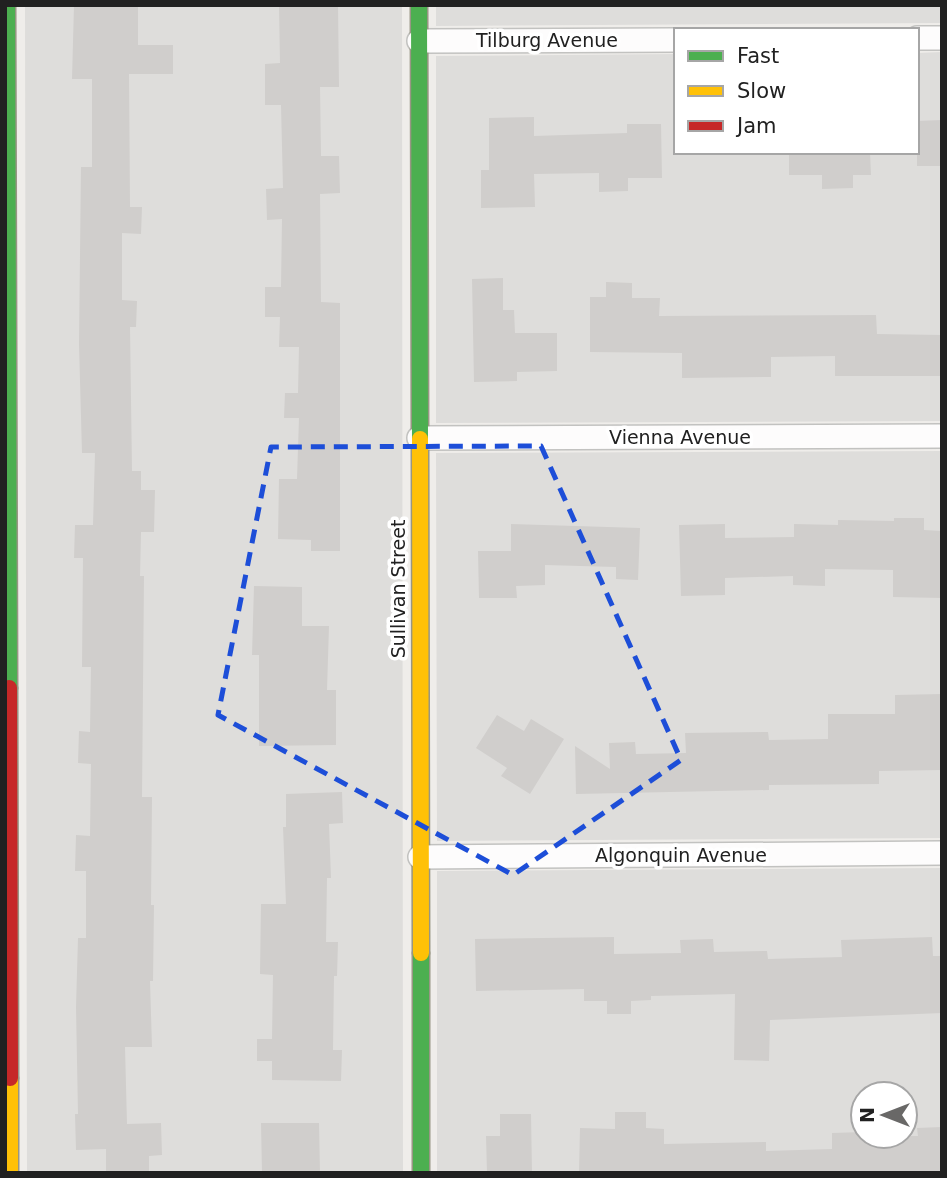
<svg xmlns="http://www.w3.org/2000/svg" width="947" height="1178" viewBox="0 0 947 1178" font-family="'DejaVu Sans',sans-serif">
  <rect width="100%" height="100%" fill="#efedea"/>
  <path fill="#dedddb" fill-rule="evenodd" d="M25 5H402L403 1173H27Z
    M436 5H942V23L436 26Z
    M942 52V421L436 423V56L676 54V152H917V53Z
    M942 451V838L437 841 436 453Z
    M942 868V1173H437V871ZM863 1094H905V1136H863Z"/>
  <path fill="#d0cecc" d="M74 5H138V45H173V74H129L130 207H142L141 234 122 233V300L137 301 136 327H130L132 471H141V490H155L154 532H141L140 576H144L142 797H152L151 905H154L153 981H150L152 1047H125L127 1124 161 1123 162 1155 149 1156V1173H106V1149L76 1150 75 1114H78L76 1007 78 938H86V871H75L76 835 90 836 91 764 78 763 79 731 90 732 91 667H82L83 558H74L75 525H93L95 453H82L79 344 81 167H92V79H72Z
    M279 5H338L339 87H320L321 156H339L340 193 320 194 321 302 340 303V551H311V540L278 539 279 479H297L299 418H284L285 393H298L299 347H279L280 317H265V287H281L282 219 267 220 266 189 283 188 281 105H265V64L280 63Z
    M534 117V136L627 133V124H661L662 178H628V191L599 192V173L534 174 535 207 481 208V170H489V118Z
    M942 120V166H917V121Z
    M789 152H870L871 175H853V188L822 189V175H789Z
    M503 278V310H514L515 333H557V371L517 372V381L474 382 472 279Z
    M606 282 632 283V298H660L659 316 876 315 877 334 942 335V376H835V356L771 357V377L682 378V353L590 352V297H606Z
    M894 518H924V530L942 531V598L893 597V570L825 569V586L793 585V576L725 578V595L681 596 679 525 725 524V538L794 537V524L838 525V520L894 521Z
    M511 524 640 528 638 580 616 579V567L545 565V585L516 586 517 598H479L478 551H511Z
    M254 586 302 587V626H329L327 690H336V745L259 746V655H252Z
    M942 694V770L879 771V784L769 785V790L576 794 575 746 610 769 609 743 635 742 636 754 686 753 685 733 768 732 769 740 828 739V714H895V695Z
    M497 715 524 731 531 719 564 739 530 794 501 776 507 768 476 748Z
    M342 792 343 823 329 824 331 878H327L326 942H338L337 976H334L333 1050H342L341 1081 272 1080V1061H257V1039H272L273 975 260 974 261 904H286L283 827H286V794Z
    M614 937V954L681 953 680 940 713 939 714 952 767 951 768 959 842 957 841 940 932 937 933 956H942V1013L770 1020 769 1061 734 1060 735 994 651 996V1000L631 1001V1014H607V1001H584V989L476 991 475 939Z
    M615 1112H646V1128L664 1129V1144L766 1142V1151L832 1149V1133L863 1132V1136H918L917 1128 942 1127V1173H579L580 1128 615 1129Z
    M500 1114H531L532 1173H487L486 1136H500Z
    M261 1123H319L320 1173H262Z"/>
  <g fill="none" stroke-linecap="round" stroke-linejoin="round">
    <defs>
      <path id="street" d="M917 38H942
        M419 41 676 40
        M419 438 942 436
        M420 857 942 853"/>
      <path id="fast" d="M7 5 9 688
        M419 5 420 439
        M421 953V1173"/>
      <path id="slow" d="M420 439 421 953
        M10 1078V1173"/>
      <path id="jam" d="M9 688 10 1078"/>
    </defs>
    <use href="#street" stroke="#c2c2c0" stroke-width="26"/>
    <use href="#fast" stroke="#989684" stroke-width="19"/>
    <use href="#slow" stroke="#989684" stroke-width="19"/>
    <use href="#jam" stroke="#989684" stroke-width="19"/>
    <use href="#street" stroke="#fdfcfc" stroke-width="23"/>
    <use href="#fast" stroke="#4caf50" stroke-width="16"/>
    <use href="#slow" stroke="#ffc107" stroke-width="16"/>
    <use href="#jam" stroke="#c62828" stroke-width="16"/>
  </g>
  <path fill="none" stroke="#1d4ed8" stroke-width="5" stroke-dasharray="14 9" stroke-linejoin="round" d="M541 446 681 760 513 875 218 715 271 447Z"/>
  <g text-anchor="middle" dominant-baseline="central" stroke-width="7" stroke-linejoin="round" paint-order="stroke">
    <g font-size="19" fill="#212121" stroke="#fff">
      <text x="547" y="40">Tilburg Avenue</text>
      <text x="680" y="437">Vienna Avenue</text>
      <text transform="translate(398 589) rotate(-90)">Sullivan Street</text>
      <text x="681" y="855">Algonquin Avenue</text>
    </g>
  </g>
  <rect width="947" height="1178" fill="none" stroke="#212121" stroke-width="14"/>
  <rect x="674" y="28" width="245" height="126" fill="#ffffff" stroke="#a6a6a6" stroke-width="2"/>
  <rect x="688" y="51" width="35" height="10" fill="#4caf50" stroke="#a6a6a6" stroke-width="2"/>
  <text x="737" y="63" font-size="21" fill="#212121">Fast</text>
  <rect x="688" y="86" width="35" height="10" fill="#ffc107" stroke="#a6a6a6" stroke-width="2"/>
  <text x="737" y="98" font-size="21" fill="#212121">Slow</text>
  <rect x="688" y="121" width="35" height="10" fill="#c62828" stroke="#a6a6a6" stroke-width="2"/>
  <text x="737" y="133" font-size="21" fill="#212121">Jam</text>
  <g transform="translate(884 1115) rotate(270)"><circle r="33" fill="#ffffff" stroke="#a6a6a6" stroke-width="2"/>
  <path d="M0-5L12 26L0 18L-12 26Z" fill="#696867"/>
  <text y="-10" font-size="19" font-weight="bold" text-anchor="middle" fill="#212121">N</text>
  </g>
</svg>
